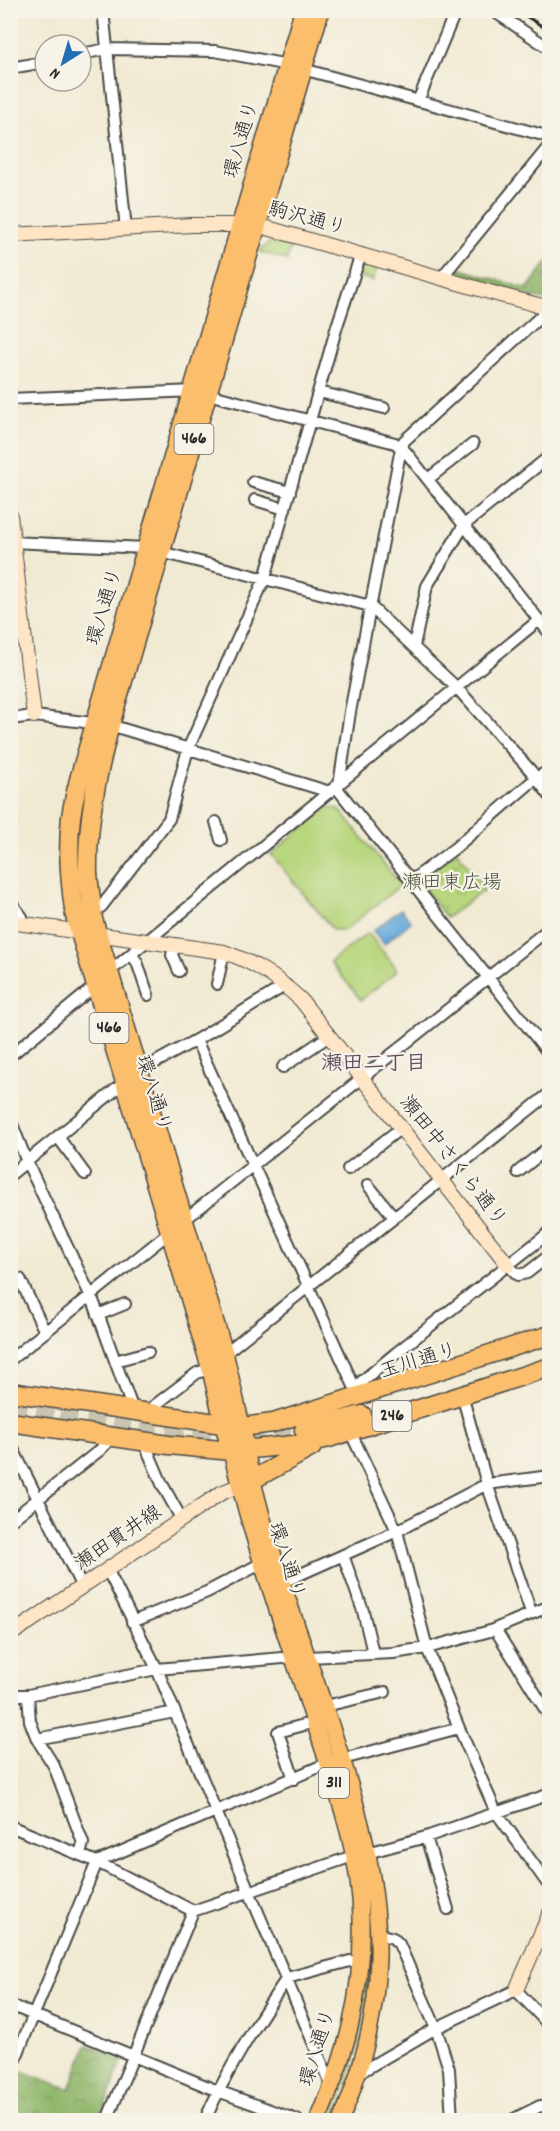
<svg xmlns="http://www.w3.org/2000/svg" width="560" height="2131" viewBox="0 0 560 2131" font-family="Dekko,'Klee One',sans-serif">
  <defs>
    <pattern id="grass-tufts" width="24" height="20" patternUnits="userSpaceOnUse" patternTransform="scale(1.5)"><rect width="24" height="20" fill="#b7d67d"/><path d="M3 7l-1-3M5 7V3M7 7l1-3M15 17l-1-3M17 17v-4M19 17l1-3" fill="none" stroke="#9eb86c"/></pattern>
    <pattern id="forest-crowns" width="20" height="18" patternUnits="userSpaceOnUse" patternTransform="scale(1.5)"><rect width="20" height="18" fill="#91b76c"/><path d="M2 6a3 3 0 1 1 6 0M12 15a3 3 0 1 1 6 0" fill="none" stroke="#779559"/></pattern>
  </defs>
  <rect width="100%" height="100%" fill="#f7f3e8"/>
  <filter id="ink" filterUnits="userSpaceOnUse"><feTurbulence type="fractalNoise" baseFrequency=".0167" numOctaves="2"/><feDisplacementMap in="SourceGraphic" scale="12" xChannelSelector="R" yChannelSelector="G"/><feConvolveMatrix kernelMatrix="1 2 1 2 8 2 1 2 1" color-interpolation-filters="sRGB"/></filter>
  <filter id="wash" filterUnits="userSpaceOnUse"><feTurbulence type="fractalNoise" baseFrequency=".008" numOctaves="4" result="noise"/><feDisplacementMap in="SourceGraphic" scale="24" xChannelSelector="R" yChannelSelector="G"/><feGaussianBlur stdDeviation="1.35" result="paint"/><feColorMatrix in="noise" values="0 0 0 0 0 0 0 0 0 0 0 0 0 0 0 0 0 1.4 0 .05"/><feComposite in="paint" operator="in"/></filter>
  <g filter="url(#wash)">
    <rect width="100%" height="100%" fill="#f1ead3"/>
    <path fill="url(#grass-tufts)" stroke="#718054" stroke-width="1.5" d="M273 241 291 246 287 260 260 252 262 248Z
      M374 263 378 265 373 281 358 276 359 271Z
      M457 851 485 889 446 918 418 880Z
      M366 1977H370C365 2029 352 2072 334 2120H327C346 2072 359 2029 366 1977Z"/>
    <path fill="url(#forest-crowns)" stroke="#5e714c" stroke-width="1.5" d="M549 260V301L448 276 455 267 527 289Z
      M87 2045 123 2058 100 2120H11V2100L21 2071 70 2089Z"/>
    <path fill="#b7d67d" stroke="#718054" stroke-width="1.5" d="M328 807 339 809 401 885 345 930H333L271 854Z
      M368 933 396 968V972L361 1000 330 962Z"/>
    <path fill="#64a9da" stroke="#486a82" stroke-width="1.5" d="M401 909 411 922 384 944 373 931Z"/>
  </g>
  <g filter="url(#ink)">
    <g fill="none" stroke-linecap="round" stroke-linejoin="round">
      <path stroke="#c9c4b1" stroke-width="18" stroke-dasharray="18 9" stroke-linecap="butt" d="M10 1403 77 1413
        M59 1420 194 1439 222 1441 304 1430"/>
      <defs>
        <path id="street" d="M103 10 126 229
          M492 10 550 49
          M81 54 107 49 215 51 288 65
          M10 68 45 62
          M303 69 550 137
          M418 101 456 10
          M442 277 550 145
          M319 392 384 408
          M208 394 395 443 406 452 550 634
          M10 399 194 391
          M428 479 473 444
          M253 482 290 492
          M255 500 285 509
          M10 542 147 548
          M161 552 370 606 457 688 531 771 550 796
          M414 646 427 586 464 525 550 456
          M10 719 34 716 110 725 330 792
          M339 785 350 712 401 448 404 441 550 308
          M336 787 550 1055
          M216 822 221 840
          M411 881 455 848 536 778 550 770
          M10 901 22 917 24 924
          M93 913 102 906 169 819 188 749 265 578 337 326 361 254
          M175 944 172 955 179 971
          M132 955 137 962 148 995
          M108 973 539 620
          M217 984 224 952
          M196 1040 358 1395
          M10 1056 95 986
          M283 1067 329 1036
          M138 1072 196 1040 286 985
          M10 1119 27 1162 94 1303 133 1410
          M58 1137 85 1174
          M348 1169 401 1128
          M518 1172 544 1151
          M10 1175 125 1082
          M368 1185 394 1217
          M183 1221 550 928
          M508 1265 518 1275 527 1273 550 1255
          M10 1286 20 1279 45 1332
          M98 1315 125 1304
          M224 1354 550 1093
          M10 1360 170 1232
          M115 1361 148 1352
          M358 1395 361 1382 396 1353 550 1232
          M462 1395 487 1484 531 1612
          M146 1412 197 1373 211 1368
          M350 1431 397 1531 427 1648 459 1728 496 1812 550 1887
          M144 1442 162 1484 182 1520
          M10 1443 82 1587
          M10 1521 100 1450 112 1437
          M343 1555 363 1611 373 1653
          M108 1571 157 1669 249 1891 332 2087
          M283 1582 397 1531 487 1484 550 1476
          M132 1622 207 1592 262 1563
          M495 1629 550 1717
          M308 1657 393 1653 427 1648 490 1631 550 1606
          M10 1695H28L157 1669 294 1657
          M28 1695 30 1721 37 1739 54 1766 83 1843 80 1855
          M325 1706 385 1692
          M37 1739 175 1712
          M294 1779 278 1732 315 1722
          M10 1826 97 1862 193 1911
          M426 1837 448 1909
          M367 1853 426 1837 550 1794
          M378 1934 393 1938 399 1944 436 2028 449 2069 452 2120
          M10 2005 218 2091 297 2120
          M10 2072 97 1862 328 1763 459 1728
          M359 2073 436 2028 516 1990 550 2026
          M107 2120 193 1911 353 1856
          M205 2120C227 2070 256 2024 287 1978L350 1961 360 1962
          M512 2120 540 2106 550 2107"/>
        <path id="secondary" d="M10 235 192 225H257L500 295 550 308
          M10 515 34 716
          M10 922 224 952C256 963 276 977 301 1000L508 1265
          M10 1635 221 1493 248 1482
          M516 1990 550 1913"/>
        <path id="primary" d="M246 1450C265 1542 299 1630 329 1719 355 1796 380 1875 378 1958 377 2014 362 2069 341 2120
          M231 1451C253 1548 289 1642 319 1737 338 1795 360 1856 361 1918 363 1994 347 2052 318 2120"/>
        <path id="highway" d="M10 1392 242 1427 273 1423 550 1335
          M10 1422 169 1445 231 1451 303 1444 329 1438 550 1367
          M304 1430 362 1415
          M246 1450 224 1354 93 919C92 903 89 888 88 872 87 821 97 774 110 725L320 10
          M231 1451 211 1368 75 916C70 884 67 850 71 817 75 788 85 759 93 731L304 10
          M252 1480 312 1447"/>
      </defs>
      <use href="#street" stroke="#494844" stroke-width="14"/>
      <use href="#secondary" stroke="#494844" stroke-width="16"/>
      <use href="#primary" stroke="#494844" stroke-width="18"/>
      <use href="#highway" stroke="#494844" stroke-width="21"/>
      <use href="#street" stroke="#fff" stroke-width="10"/>
      <use href="#secondary" stroke="#fde5c5" stroke-width="14"/>
      <use href="#primary" stroke="#fabe6d" stroke-width="15"/>
      <use href="#highway" stroke="#fabe6d" stroke-width="18"/>
      <path stroke="#2b2b2b" stroke-width="3" d="M516 10 550 31"/>
    </g>
  </g>
  <g text-anchor="middle" dominant-baseline="central" stroke-width="4.5" stroke-linejoin="round" paint-order="stroke">
    <g fill="#f7f3e8" stroke="#686764" stroke-width="1.5">
      <rect x="174.5" y="424" width="39" height="30" rx="4.5"/>
      <rect x="89.5" y="1013" width="39" height="30" rx="4.5"/>
      <rect x="372.5" y="1401" width="39" height="30" rx="4.5"/>
      <rect x="319" y="1768" width="30" height="30" rx="4.5"/>
    </g>
    <g font-size="18" font-weight="bold" fill="#2b2b2b">
      <text x="194" y="439">466</text>
      <text x="109" y="1028">466</text>
      <text x="392" y="1416">246</text>
      <text x="334" y="1783">311</text>
    </g>
    <g font-size="20" fill="#2b2b2b" stroke="#f7f3e8">
      <text transform="translate(243 140) rotate(-74)">環八通り</text>
      <text transform="translate(307 220) rotate(15)">駒沢通り</text>
      <text transform="translate(106 607) rotate(-73)">環八通り</text>
      <text transform="translate(152 1094) rotate(73)">環八通り</text>
      <text transform="translate(452 1162) rotate(52)">瀬田中さくら通り</text>
      <text transform="translate(419 1362) rotate(-17)">玉川通り</text>
      <text transform="translate(119 1539) rotate(-34)">瀬田貫井線</text>
      <text transform="translate(285 1561) rotate(72)">環八通り</text>
      <text transform="translate(319 2048) rotate(-73)">環八通り</text>
    </g>
    <g font-size="20" fill="#4e5640" stroke="#f7f3e8">
      <text x="452" y="884">瀬田東広場</text>
    </g>
    <g font-size="21" font-weight="bold" fill="#614e60" stroke="#f7f3e8">
      <text x="374" y="1065">瀬田二丁目</text>
    </g>
  </g>
  <rect width="560" height="2131" fill="none" stroke="#f7f3e8" stroke-width="36"/>
  <g transform="translate(63 63) rotate(217)"><circle r="28" fill="#f7f3e8" stroke="#a5a39c" stroke-width="1.5"/>
  <path d="M0-4.5L10 22L0 15L-10 22Z" fill="#1f6fb2"/>
  <text y="-9" font-size="16" font-weight="bold" text-anchor="middle" fill="#2b2b2b">N</text>
  </g>
</svg>
